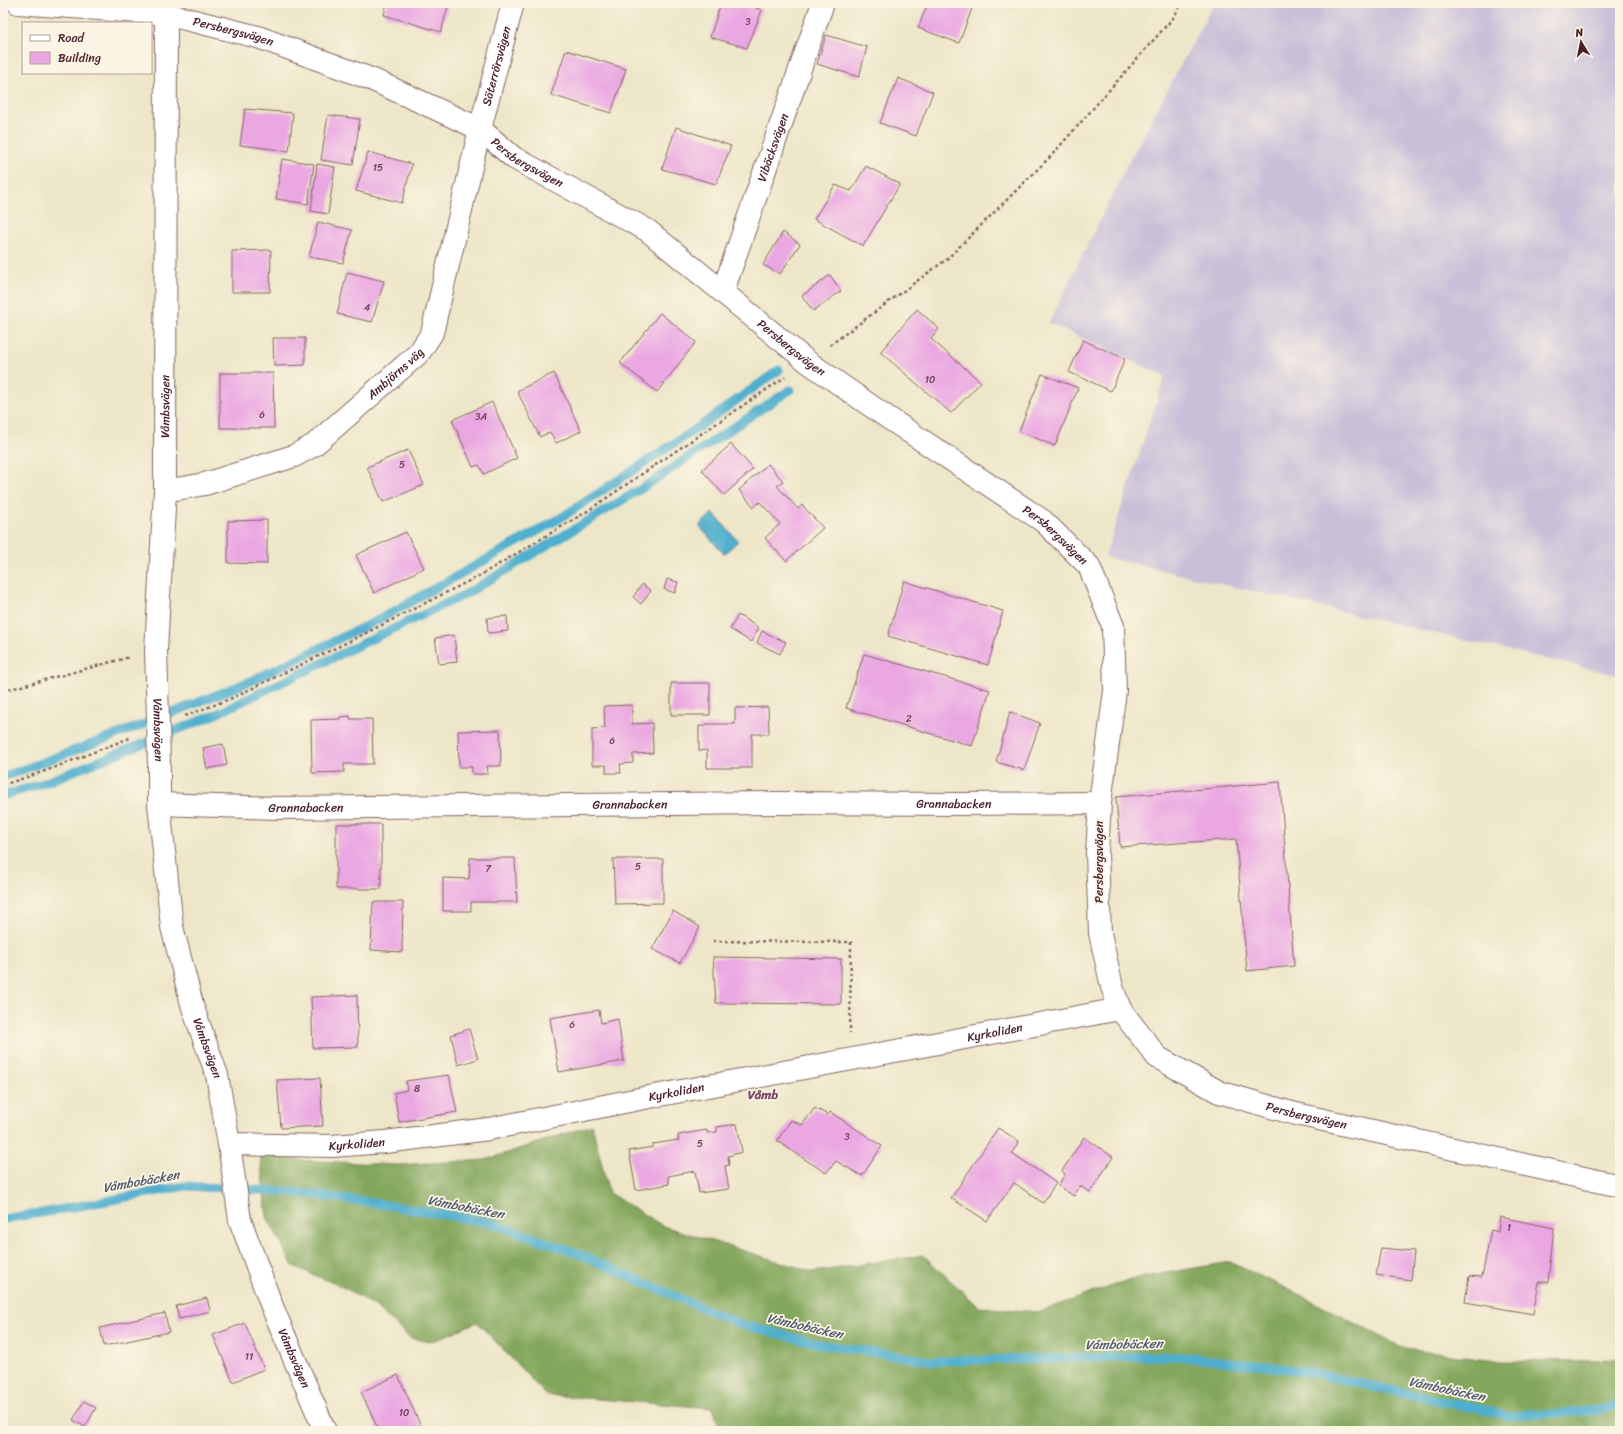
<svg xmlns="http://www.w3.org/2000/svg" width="1623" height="1434" viewBox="0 0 1623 1434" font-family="Sriracha,sans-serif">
  <rect width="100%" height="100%" fill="#fcf5e5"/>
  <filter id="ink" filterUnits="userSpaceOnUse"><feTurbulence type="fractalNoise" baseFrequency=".025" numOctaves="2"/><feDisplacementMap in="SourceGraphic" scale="8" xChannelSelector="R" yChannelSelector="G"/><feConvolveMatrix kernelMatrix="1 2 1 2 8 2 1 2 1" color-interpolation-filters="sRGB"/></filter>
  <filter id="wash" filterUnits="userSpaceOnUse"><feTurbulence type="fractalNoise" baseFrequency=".012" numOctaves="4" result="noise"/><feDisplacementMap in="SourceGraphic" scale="16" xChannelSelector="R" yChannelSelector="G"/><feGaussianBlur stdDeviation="0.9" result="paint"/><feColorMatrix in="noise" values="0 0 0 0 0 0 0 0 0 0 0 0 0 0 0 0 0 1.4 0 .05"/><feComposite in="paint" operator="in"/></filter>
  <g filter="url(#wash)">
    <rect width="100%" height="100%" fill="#ede6c8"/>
    <path fill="#c8bfd8" d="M1214 3H1620V676L1105 557 1165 376 1049 323 1126 167Z"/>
    <path fill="#83a75c" stroke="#666344" d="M592 1125 609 1193 663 1226 813 1272 923 1255 979 1307 1039 1312 1131 1279 1230 1262 1309 1299 1405 1349 1488 1360 1602 1361 1620 1357V1431H720L713 1408 546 1395 477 1322 431 1342 410 1338 375 1306 347 1289 293 1266 267 1217 260 1155 299 1160 397 1165 485 1160Z"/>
    <path fill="#4fafce" stroke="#4c677c" d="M713 513 738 541 724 554 699 526Z"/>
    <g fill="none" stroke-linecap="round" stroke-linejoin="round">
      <path stroke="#4fafce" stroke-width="9" d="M3 777 137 727 251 681 378 620 559 519 696 429 779 370
        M3 796 44 783 212 716 468 593 644 487 790 390
        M3 1219 53 1211 185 1186 293 1192 387 1205 491 1223 572 1251 739 1324 819 1344 932 1361 1175 1356 1298 1370 1511 1416 1600 1410 1620 1404"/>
    </g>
    <g id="blocks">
      <path fill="#eaa7e2" d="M387 3H449L441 32 384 15Z
        M721 3H742L762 10 747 48 710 37Z
        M928 3H974L959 43 918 28Z
        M1432 3H1487V4L1458 7 1439 6Z
        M826 35 867 47 859 77 817 64Z
        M566 50 626 69 611 113 551 95Z
        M898 78 933 92 916 136 880 123Z
        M245 109 293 113 289 151 240 145Z
        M328 115 360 119 353 165 321 160Z
        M676 127 731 146 716 184 662 169Z
        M368 152 412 164 402 203 356 191Z
        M282 159 314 164 308 204 276 199Z
        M317 164 335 167 328 214 311 211Z
        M866 166 900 184 863 246 814 219 835 185 851 191Z
        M318 222 352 230 343 263 309 257Z
        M783 232 800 244 780 274 763 265Z
        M271 250 270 292H232V251Z
        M347 272 384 281 372 322 337 314Z
        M830 275 841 291 813 311 802 296Z
        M917 309 939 329 931 339 981 382 951 413 880 352Z
        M660 313 696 342 657 392 620 363Z
        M273 338H305V365L274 366Z
        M1083 340 1125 359 1111 391 1069 372Z
        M220 373H273L274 428H220Z
        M554 373 581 431 556 443 550 432 540 437 517 391Z
        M1042 374 1078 388 1055 446 1019 431Z
        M492 402 517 458 484 474 479 465 473 467 452 420Z
        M731 444 753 469 724 495 702 470Z
        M408 450 424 485 383 502 367 467Z
        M768 464 783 481 777 486 798 509 802 505 823 528 786 561 765 538 780 524 760 502 754 507 739 490Z
        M267 520V564L228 563V521Z
        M406 532 424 568 374 593 356 555Z
        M667 579 678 582 675 593 664 589Z
        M904 581 1003 611 988 665 888 636Z
        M642 584 651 591 641 604 633 597Z
        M738 615 759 628 751 642 730 629Z
        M507 616 508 631 488 633 487 618Z
        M762 631 786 642 780 654 757 643Z
        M454 635 457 662 439 664 435 638Z
        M864 654 990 690 972 746 846 708Z
        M671 683H710V715H671Z
        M632 705V724L652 723 653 753 633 754V763L620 764 621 773H606V765H592V729L605 728 604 706Z
        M768 707 769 734H752V768H707V750L699 751V726H706V724H735V708Z
        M1010 712 1040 723 1024 770 996 762Z
        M350 716V719H372L373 764H344V772L312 773 311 720 340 719V717Z
        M500 730 501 766H487L488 774H472V767H459L458 731Z
        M223 744 227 765 207 769 203 748Z
        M1280 782 1294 966 1247 971 1236 839 1120 847 1116 797Z
        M336 824H381V889H336Z
        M470 858H515L517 902H471V911H443V878L469 879Z
        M613 859H663V903L615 904Z
        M373 902H403L402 952 371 950Z
        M673 911 700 927 680 963 652 949Z
        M713 957 841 959V1004L716 1003Z
        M357 995 358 1047 313 1048 311 997Z
        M599 1010 601 1023 618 1019 624 1061 559 1072 550 1018Z
        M469 1029 478 1059 458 1065 451 1035Z
        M449 1075 457 1112 399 1122 394 1093 407 1090 406 1081Z
        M320 1078 323 1126 281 1128 277 1080Z
        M815 1108 828 1115 830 1112 882 1146 862 1176 836 1161 826 1173 777 1141 791 1120 802 1125Z
        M737 1124 742 1152 728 1156 729 1165 725 1166 729 1189 699 1193 695 1171 668 1176 669 1184 636 1190 629 1151 653 1147V1144L679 1140 678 1135 707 1130V1133L717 1132V1127Z
        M998 1128 1019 1141 1012 1153 1056 1183 1043 1203 1014 1183 987 1221 951 1198Z
        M1084 1137 1113 1157 1090 1192 1080 1186 1074 1196 1058 1186 1065 1174 1062 1171Z
        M1500 1217 1554 1228 1548 1282H1539L1533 1314 1465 1302 1469 1276 1482 1277 1491 1230 1498 1232Z
        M1381 1248 1414 1251 1411 1280 1376 1275Z
        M207 1298 210 1311 179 1319 176 1306Z
        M165 1313 169 1332 104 1346 100 1328Z
        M245 1323 264 1369 233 1382 213 1335Z
        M398 1375 423 1431H379L361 1392Z
        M84 1401 96 1408 85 1427 73 1420Z"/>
    </g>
  </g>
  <g filter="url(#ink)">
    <use href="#blocks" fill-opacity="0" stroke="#836562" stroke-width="1"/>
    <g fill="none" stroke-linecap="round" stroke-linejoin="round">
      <defs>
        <g id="street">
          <path id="s1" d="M18 3 166 14 258 37 371 79 480 129 514 158 647 230 808 362 881 413 1043 521 1089 566 1113 626 1115 691 1100 803 1097 853 1100 933 1112 987 1120 1009 1157 1057 1219 1092 1292 1113 1620 1186"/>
          <path id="s2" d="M723 291 823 3"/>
          <path id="s3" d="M165 491 205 484 294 456 314 445 419 353 432 333 480 129 513 3"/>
          <path id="s4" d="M157 681 156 650 165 491 166 3"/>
          <path id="s5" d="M159 764V804L172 927 193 1008 217 1075 229 1144 240 1220 271 1304 325 1431"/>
          <path id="s6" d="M159 804 277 808 775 803 962 804 1100 803"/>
          <path id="s7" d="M229 1144 332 1146 385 1142 489 1129 644 1098 1120 1009"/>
        </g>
      </defs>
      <use href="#street" stroke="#836562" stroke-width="24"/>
      <path stroke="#836562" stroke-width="2.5" stroke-dasharray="3 3" stroke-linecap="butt" d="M830 345 947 259 1051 156 1173 18 1182 3
        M3 691 130 657
        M185 716 230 699 354 639 479 576 586 512 785 377
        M3 785 48 770 132 737
        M713 941 851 942 850 1033"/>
      <use href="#street" stroke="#fff" stroke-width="22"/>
      <defs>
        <g id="street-bridge">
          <path id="s8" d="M157 681 159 764"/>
        </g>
      </defs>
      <use href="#street-bridge" stroke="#836562" stroke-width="24" stroke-linecap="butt"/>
      <use href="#street-bridge" stroke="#fff" stroke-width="22"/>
    </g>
  </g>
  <g text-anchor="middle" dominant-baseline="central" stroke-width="3.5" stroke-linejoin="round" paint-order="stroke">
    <g font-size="10" fill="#724159">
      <text x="748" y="22">3</text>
      <text x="378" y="168">15</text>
      <text x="367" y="308">4</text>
      <text x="930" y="380">10</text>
      <text x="262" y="415">6</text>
      <text x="481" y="417">3A</text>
      <text x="402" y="465">5</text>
      <text x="909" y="719">2</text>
      <text x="612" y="741">6</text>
      <text x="638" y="867">5</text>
      <text x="488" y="869">7</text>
      <text x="572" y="1025">6</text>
      <text x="417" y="1089">8</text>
      <text x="847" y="1137">3</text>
      <text x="700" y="1144">5</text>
      <text x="1509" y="1228">1</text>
      <text x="249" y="1357">11</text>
      <text x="404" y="1413">10</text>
    </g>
    <g font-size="12" fill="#4a1f2b" stroke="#fcf5e5">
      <text stroke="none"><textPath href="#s1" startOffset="218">Persbergsvägen</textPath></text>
      <text stroke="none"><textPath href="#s3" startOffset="595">Säterrörsvägen</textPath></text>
      <text stroke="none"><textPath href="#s2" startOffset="152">Vibäcksvägen</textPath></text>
      <text stroke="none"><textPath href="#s1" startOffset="542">Persbergsvägen</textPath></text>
      <text stroke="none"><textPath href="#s1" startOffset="866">Persbergsvägen</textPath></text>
      <text stroke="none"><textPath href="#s3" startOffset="265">Ambjörns väg</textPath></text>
      <text stroke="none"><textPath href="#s4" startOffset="275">Våmbsvägen</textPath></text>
      <text stroke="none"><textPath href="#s1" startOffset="1190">Persbergsvägen</textPath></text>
      <text stroke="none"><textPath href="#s8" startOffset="49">Våmbsvägen</textPath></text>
      <text stroke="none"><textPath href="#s6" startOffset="471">Grannabacken</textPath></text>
      <text stroke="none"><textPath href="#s6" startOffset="795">Grannabacken</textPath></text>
      <text stroke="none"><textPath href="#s6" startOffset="147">Grannabacken</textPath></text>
      <text transform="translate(1099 862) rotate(-90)">Persbergsvägen</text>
      <text stroke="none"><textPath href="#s7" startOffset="776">Kyrkoliden</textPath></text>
      <text stroke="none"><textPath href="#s5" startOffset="290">Våmbsvägen</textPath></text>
      <text stroke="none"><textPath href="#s7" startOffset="452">Kyrkoliden</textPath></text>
      <text stroke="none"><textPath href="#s1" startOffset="1910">Persbergsvägen</textPath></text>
      <text stroke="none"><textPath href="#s7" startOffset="128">Kyrkoliden</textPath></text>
      <text stroke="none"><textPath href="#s5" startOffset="614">Våmbsvägen</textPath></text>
    </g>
    <g font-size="13" font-weight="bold" fill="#824f6b" stroke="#fcf5e5">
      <text x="763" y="1094">Våmb</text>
    </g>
    <g font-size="13" font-style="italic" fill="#4c596c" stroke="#fcf5e5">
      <text transform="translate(141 1181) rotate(-10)">Våmbobäcken</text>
      <text transform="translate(466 1207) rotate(11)">Våmbobäcken</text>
      <text transform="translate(805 1326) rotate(13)">Våmbobäcken</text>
      <text transform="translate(1124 1344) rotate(-1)">Våmbobäcken</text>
      <text transform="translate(1447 1389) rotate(12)">Våmbobäcken</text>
    </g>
  </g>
  <rect width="1623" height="1434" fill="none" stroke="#fcf5e5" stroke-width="16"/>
  <rect x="22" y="22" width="130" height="52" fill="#fcf5e5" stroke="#b59f9b"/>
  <rect x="30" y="35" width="20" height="6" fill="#ffffff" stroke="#b59f9b"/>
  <text x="58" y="42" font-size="12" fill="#4a1f2b">Road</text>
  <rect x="30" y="52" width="20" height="12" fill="#eaa7e2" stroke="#b59f9b"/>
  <text x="58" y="62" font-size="12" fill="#4a1f2b">Building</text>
  <g transform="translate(1581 42) rotate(350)" stroke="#fcf5e5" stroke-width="3" paint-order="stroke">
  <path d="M0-3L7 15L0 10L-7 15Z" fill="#4a1f2b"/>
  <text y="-6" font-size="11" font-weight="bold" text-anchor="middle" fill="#4a1f2b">N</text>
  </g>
</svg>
